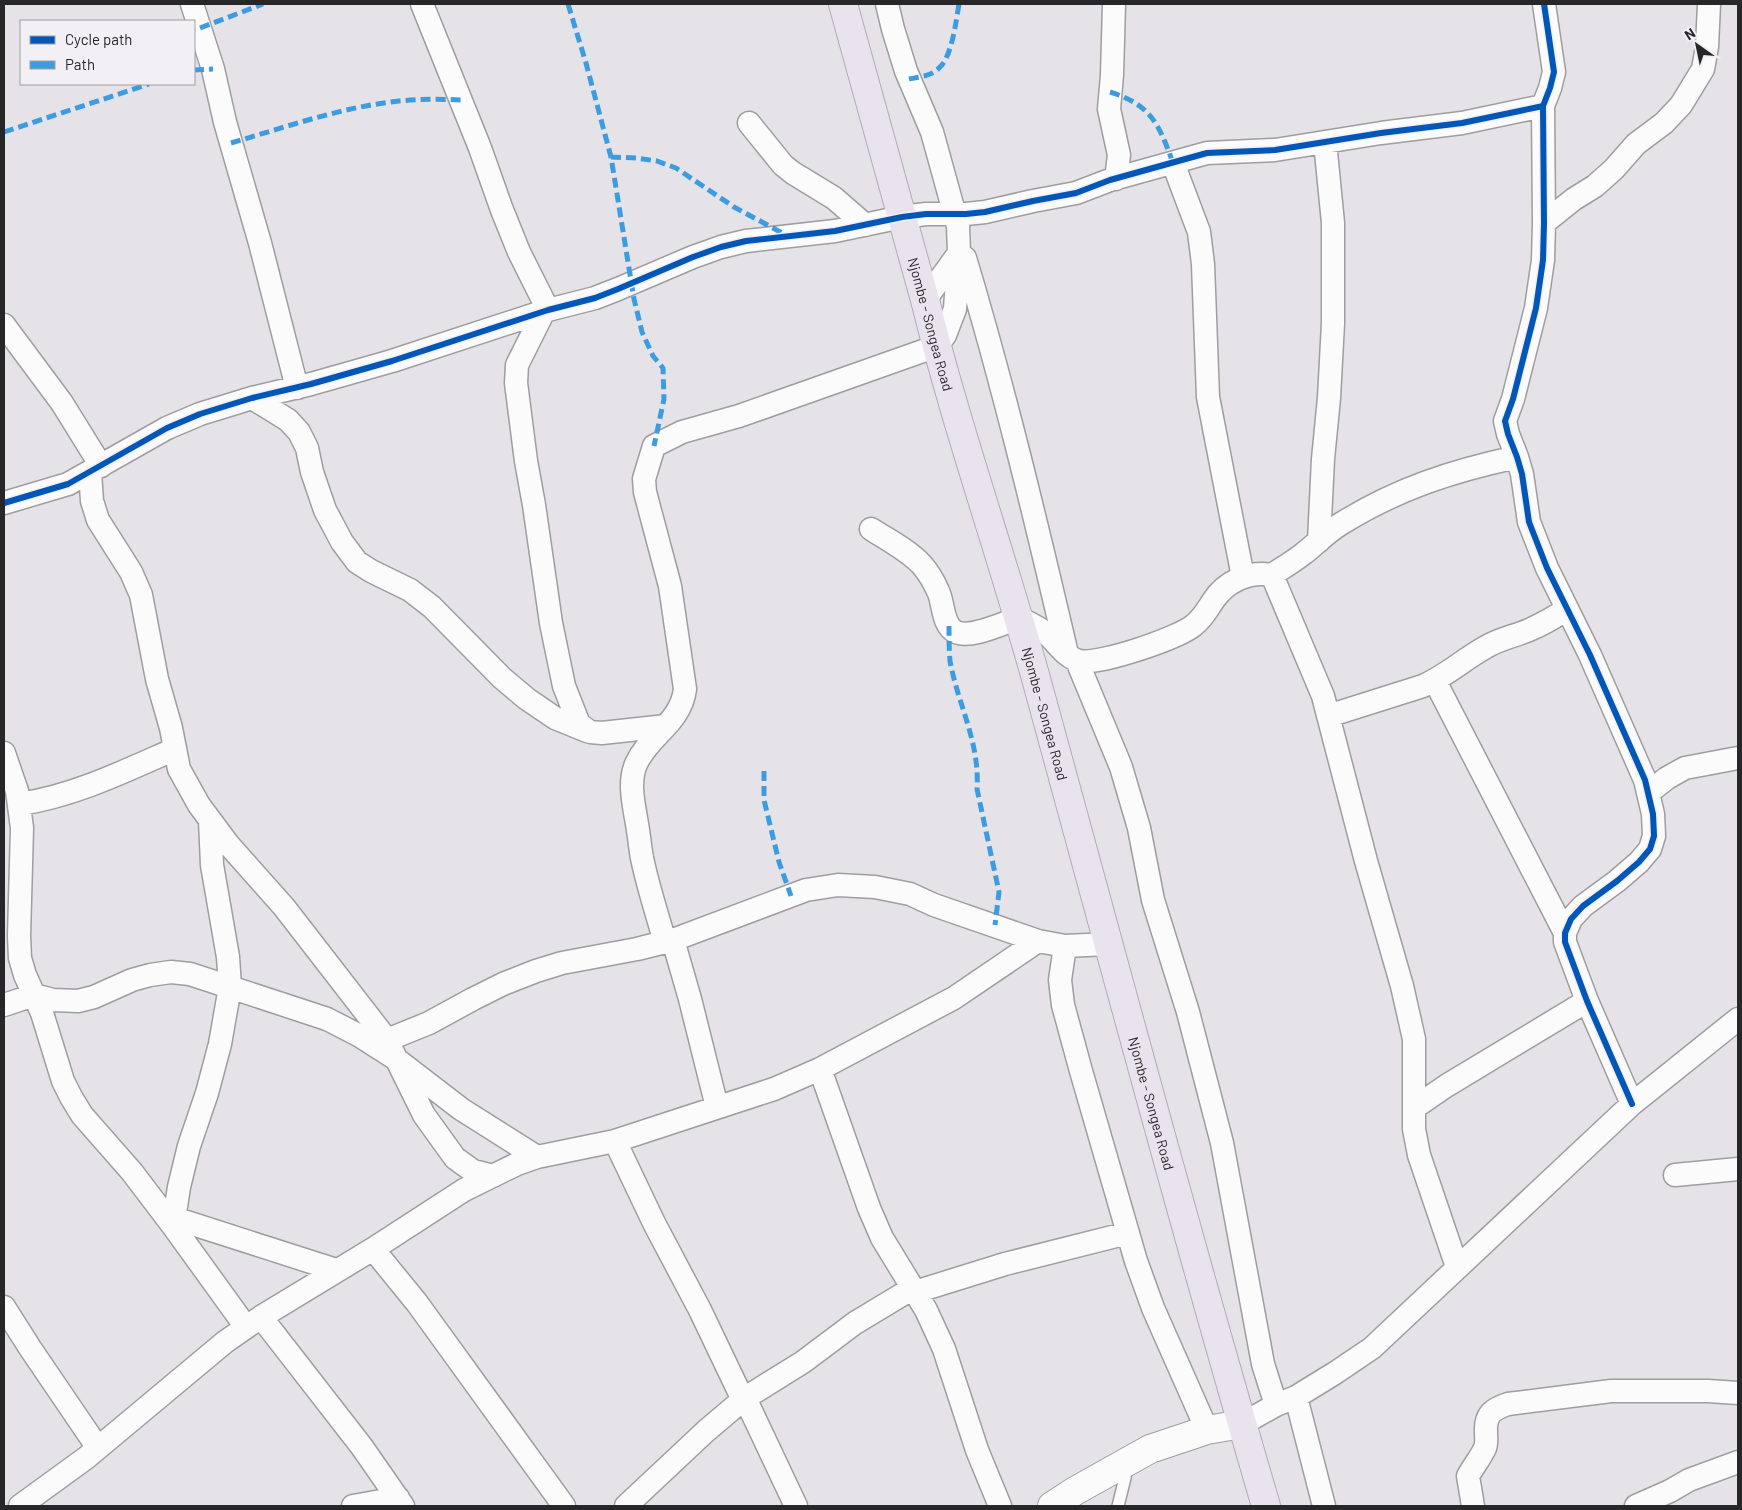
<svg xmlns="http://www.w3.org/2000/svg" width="1742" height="1510" viewBox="0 0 1742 1510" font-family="Barlow,sans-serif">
  <rect width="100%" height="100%" fill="#e5e3e7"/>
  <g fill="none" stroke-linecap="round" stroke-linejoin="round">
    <defs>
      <path id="service" d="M1118 1506 1125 1478 1126 1464"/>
      <path id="minor" d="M192 4 213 69 225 122 260 243 297 388
        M422 4 480 148 502 210 519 252 548 310
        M1114 4 1112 75 1109 109 1119 155 1116 179
        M1544 4 1554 72 1550 88 1543 106 1544 223 1543 260 1536 308 1513 399 1505 421 1508 434 1517 457 1522 474 1529 522 1547 568 1590 655 1645 780 1653 814 1654 836 1650 849 1639 862 1617 881 1583 906 1571 919 1565 933V942L1587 1001 1632 1104
        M749 123 783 165 793 173 834 198 865 225
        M1173 163 1199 232 1203 264 1208 397 1243 577
        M1544 223 1574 199 1595 186 1614 169 1636 144 1664 123 1681 105 1703 69 1707 47 1709 4
        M965 258C1004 388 1036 521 1067 654
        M925 300 959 253
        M544 311 517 365 516 383 526 461 534 505 551 623 564 686 579 724 590 732 602 733 666 726
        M4 325 62 403 101 466
        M252 398 288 420 299 432 307 448 312 472 325 510 342 542 357 562 371 571 410 590 432 607 502 678 527 699 555 718 587 731
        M90 472 92 501 98 520 131 572 141 595 157 679 171 728 179 769 199 805 228 844 284 907 387 1040 424 1115 455 1158 473 1171 493 1176
        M4 503 68 484 167 428 200 414 252 398 311 384 392 361 548 310 595 298 618 289 693 257 721 247 746 241 835 231 902 217 926 214H966L985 212 1033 201 1076 193 1110 180 1207 153 1275 150 1381 133 1462 123 1543 106
        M871 529C888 540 908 550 922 565 928 572 934 582 938 591 944 603 942 626 956 632 971 639 1003 623 1019 618 1029 623 1039 627 1048 635 1057 643 1067 659 1080 661 1099 665 1179 638 1194 625 1203 618 1207 610 1213 601 1226 581 1249 571 1272 575 1282 568 1293 562 1303 554 1315 545 1326 533 1339 525 1396 489 1452 471 1517 457
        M1319 541 1323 459 1329 398 1333 323V223L1325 142
        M1272 575 1323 696 1366 861 1402 986 1414 1039V1129L1419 1155 1457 1267
        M1077 661 1121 767 1139 828 1153 900 1188 1012 1222 1143 1263 1364 1276 1405
        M1435 681 1565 933
        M1328 716 1423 686C1446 676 1464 659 1486 647 1499 639 1515 636 1529 630 1543 624 1555 617 1567 609
        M4 753 17 791 22 828 19 936 20 958 25 975 42 1013 63 1081 71 1097 82 1115 132 1172 173 1226 246 1327
        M1648 793 1667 778 1685 768 1738 758
        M20 804C74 796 125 771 175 749
        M673 940 690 999 717 1107
        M665 942C657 914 648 887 642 858 640 847 639 835 637 824 634 805 628 783 636 764 649 735 681 723 685 689L670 586 645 492 644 479 654 446 682 432 739 416 937 346 945 335 955 309 959 253 958 226 932 132 906 71 893 29 887 4
        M1065 946 1060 980 1063 1005 1081 1071 1136 1261 1153 1308 1207 1430
        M4 1005 34 995 53 1000 78 1001 94 997 132 980 150 975 171 972 190 974 327 1019 360 1036 396 1059 461 1109 537 1157
        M387 1040 429 1023 473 999 503 984 536 971 562 963 637 949 673 940 806 890 838 885 875 887 910 894 934 905 1038 941 1065 946 1109 944
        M820 1069 869 1208 882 1238 926 1310 944 1349 977 1450 1000 1506
        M1414 1108 1446 1086 1587 1001
        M615 1141 654 1223 700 1310 743 1400
        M1675 1175 1738 1169
        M174 1218 336 1270
        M173 1226 179 1187 189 1146 207 1093 220 1044 230 987 228 957 212 865 210 820
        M373 1249 417 1303 564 1506
        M915 1292 1005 1264 1128 1233
        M4 1307 30 1348 98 1448
        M261 1317 362 1447 403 1506
        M1296 1397 1324 1506
        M745 1398 796 1506
        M1242 1424 1276 1405 1296 1397 1335 1373 1372 1348 1632 1104 1738 1019
        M20 1506 86 1458 225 1342 261 1317 373 1249 464 1190 517 1164 537 1157 615 1141 774 1089 820 1069 954 998 1038 941
        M353 1506 398 1498
        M626 1506 706 1431 745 1398 803 1362 855 1323 913 1288
        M1473 1506 1468 1476C1473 1467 1481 1457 1485 1448 1487 1443 1486 1437 1486 1432 1485 1414 1493 1409 1508 1404L1611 1391H1708L1738 1393
        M1636 1506 1670 1491 1689 1480 1738 1462"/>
      <path id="tertiary" d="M1052 1506 1075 1491 1150 1449 1207 1430 1242 1424"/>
      <g id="trunk">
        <path id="s1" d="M843 4 925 300C956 426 1000 550 1035 675 1111 952 1185 1230 1266 1506"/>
      </g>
    </defs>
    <use href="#service" stroke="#9e9da0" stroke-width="14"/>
    <use href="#minor" stroke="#9e9da0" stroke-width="25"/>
    <use href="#tertiary" stroke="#9e9da0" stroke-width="30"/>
    <use href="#trunk" stroke="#b1aab9" stroke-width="30"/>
    <use href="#service" stroke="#fbfbfb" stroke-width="11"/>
    <use href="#minor" stroke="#fbfbfb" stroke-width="22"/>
    <use href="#tertiary" stroke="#fbfbfb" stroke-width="28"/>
    <use href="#trunk" stroke="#e9e3ee" stroke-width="28"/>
    <path stroke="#3d9ce0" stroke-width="5" stroke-dasharray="10 5" stroke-linecap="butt" d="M568 4 586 63 611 157 634 299 642 332 653 356 663 368 664 399 654 446
      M200 28 263 4
      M194 70 213 69
      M909 79C919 77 932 76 939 68 952 57 956 21 959 4
      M1110 92C1152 105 1159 125 1173 163
      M4 132 149 84
      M231 143C286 127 342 107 399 101 420 99 441 99 461 100
      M611 157 636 158 657 161 676 168 734 207 786 235
      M949 626C949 637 949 649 950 661 958 705 980 742 977 789L999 892 995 925
      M764 771V800L779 862 791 896"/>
    <defs>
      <path id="cycleway" d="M1544 4 1554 72 1550 88 1543 106 1544 223 1543 260 1536 308 1513 399 1505 421 1508 434 1517 457 1522 474 1529 522 1547 568 1590 655 1645 780 1653 814 1654 836 1650 849 1639 862 1617 881 1583 906 1571 919 1565 933V942L1587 1001 1632 1104
        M4 503 68 484 167 428 200 414 252 398 311 384 392 361 548 310 595 298 618 289 693 257 721 247 746 241 835 231 902 217 926 214H966L985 212 1033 201 1076 193 1110 180 1207 153 1275 150 1381 133 1462 123 1543 106"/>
    </defs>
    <use href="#cycleway" stroke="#f2eff5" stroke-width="9"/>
    <use href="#cycleway" stroke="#0057b8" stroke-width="6"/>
  </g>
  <g text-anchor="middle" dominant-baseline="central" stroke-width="4.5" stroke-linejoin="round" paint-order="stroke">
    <g font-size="14" fill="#272628" stroke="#f2eff5">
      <text stroke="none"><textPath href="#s1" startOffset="332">Njombe - Songea Road</textPath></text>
      <text stroke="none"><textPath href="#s1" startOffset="738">Njombe - Songea Road</textPath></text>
      <text stroke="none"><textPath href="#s1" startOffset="1142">Njombe - Songea Road</textPath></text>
    </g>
  </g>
  <rect width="1742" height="1510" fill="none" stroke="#272628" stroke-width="10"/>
  <rect x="20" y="20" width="175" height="65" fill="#f2eff5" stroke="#a19fa3"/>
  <rect x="30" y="36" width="25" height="8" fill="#0057b8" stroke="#a19fa3"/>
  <text x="65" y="45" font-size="15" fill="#272628">Cycle path</text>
  <rect x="30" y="61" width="25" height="8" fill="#3d9ce0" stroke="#a19fa3"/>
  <text x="65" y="70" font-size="15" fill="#272628">Path</text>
  <g transform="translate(1697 45) rotate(327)" stroke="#f2eff5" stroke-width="4" paint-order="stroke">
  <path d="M0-4L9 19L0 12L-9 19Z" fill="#272628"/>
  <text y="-8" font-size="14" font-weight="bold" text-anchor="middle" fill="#272628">N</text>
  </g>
</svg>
